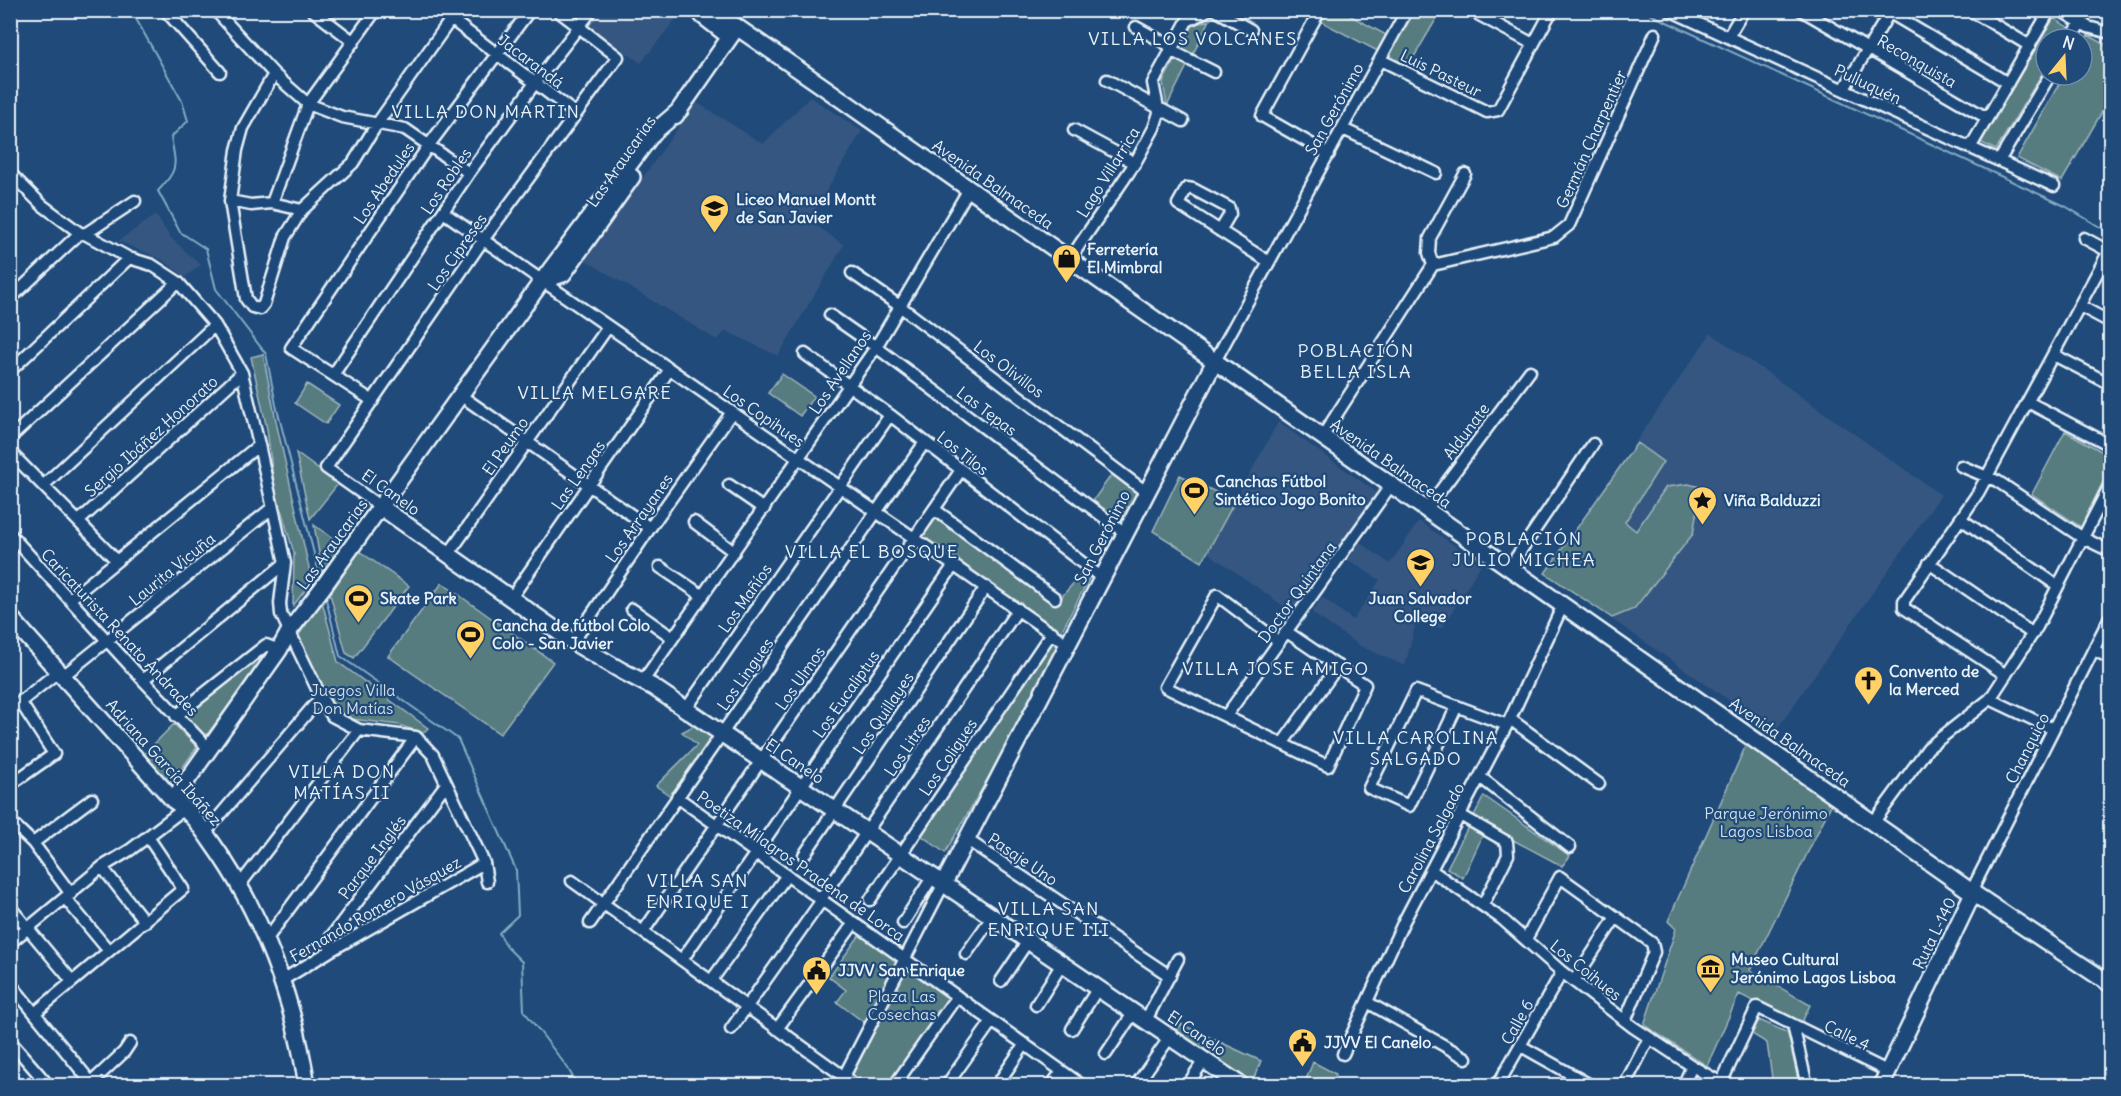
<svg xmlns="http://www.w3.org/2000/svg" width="2121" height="1096" viewBox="0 0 2121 1096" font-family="Delius,sans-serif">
  <rect width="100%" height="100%" fill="#1f4a7a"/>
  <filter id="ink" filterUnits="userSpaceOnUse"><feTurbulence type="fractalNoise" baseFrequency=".0167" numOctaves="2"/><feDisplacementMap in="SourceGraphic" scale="12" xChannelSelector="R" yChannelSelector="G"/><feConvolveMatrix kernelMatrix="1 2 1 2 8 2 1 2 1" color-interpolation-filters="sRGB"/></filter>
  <g filter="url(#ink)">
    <path fill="#355680" d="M599 10H682V11L641 63 587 25Z
      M810 97 862 131 809 220 844 245 778 356 726 331 717 340 585 260 696 102 763 144Z
      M156 215 170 237 201 265 185 277 163 260 118 241Z
      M1711 333 1941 495 1775 732 1545 573Z
      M1278 422 1376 492 1292 612 1207 552Z
      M1419 521 1481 564 1442 629 1417 619 1405 666 1360 646 1312 613 1322 597 1353 620 1380 580 1348 560 1360 542 1390 564Z"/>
    <path fill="#577b80" stroke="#a0b6bc" stroke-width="1.5" d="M1326 11H1342L1397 41 1415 11H1441L1408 67 1320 21Z
      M2054 18 2069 28 2063 39H2046V67L1996 150 1980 142Z
      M1210 20 1167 106 1163 82 1193 25Z
      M2088 35 2110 47V98L2062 181 2017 158 2064 75H2082V45Z
      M263 354 277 426 312 581 293 606 294 553 274 486 267 429 251 357Z
      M782 374 814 396 800 416 768 393Z
      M307 384 339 405 326 424 295 403Z
      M2065 431 2110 456V467L2081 527 2032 494Z
      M1637 443 1663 462 1625 522 1636 531 1666 487 1688 484 1701 487 1693 534 1634 609 1612 618 1545 573Z
      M296 453 338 484 310 519Z
      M1112 474 1138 491 1119 524 1092 502Z
      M1180 475 1235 501 1202 562 1153 531Z
      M930 510 1056 603 1085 570 1091 575 1061 632 912 533Z
      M314 525 344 546 323 576 322 571Z
      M359 551 409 586 354 658 346 653 330 594Z
      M442 583 553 662 500 734 388 656Z
      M322 601 338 662 428 728 423 733 399 725 344 718 335 711 296 639Z
      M1048 635 1064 646 945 853 913 829Z
      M265 650 269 652 203 740 182 718Z
      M174 724 197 747 168 788 140 758Z
      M697 724 715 735 672 797 656 786 697 745 682 732Z
      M1746 745 1832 803 1750 970 1810 1005 1801 1024 1739 994 1707 1066 1644 1025 1676 929 1668 921Z
      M1484 796 1570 856 1562 866 1487 826 1463 878 1447 868Z
      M862 932 952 998 891 1085H867L851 1074 874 1030 837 1002 846 990 829 977Z
      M1759 1020 1788 1033 1799 1085H1773L1767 1043 1752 1034Z
      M1159 1022 1178 1030 1181 1024 1261 1061 1251 1085Z
      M1313 1062 1336 1074 1331 1085H1287L1291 1077 1305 1082Z"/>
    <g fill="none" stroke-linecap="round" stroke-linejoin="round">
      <path stroke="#86abc3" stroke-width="2" d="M131 10 182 101 188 121 171 137C176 166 179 169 158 191L180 232 206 249 216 289 266 354 276 405 321 581
        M1641 10 2065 206 2110 233
        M325 595 340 656 458 739 516 870 518 915 499 933 507 947 522 962 524 1011 567 1067 578 1086"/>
      <defs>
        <path id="street" d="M165 10 220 72
          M215 10 274 74 308 104 342 117 405 129 469 173
          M312 10 354 42
          M439 10 576 114
          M1215 10 1251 30
          M1320 10 1262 116 1329 154
          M1470 10 1533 44
          M1669 10 2054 186
          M1801 10 1987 118
          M1885 10 2008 83
          M1970 10 2030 46
          M2060 10 2088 27 2110 33
          M1136 27 1172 47
          M1728 37 1744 10
          M2071 39 2088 10
          M1170 50 1214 72
          M1381 60 1487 112 1498 110 1552 10
          M274 74 243 128 237 150 230 201 246 299 252 307 260 309 264 304 285 237 302 210 353 163 377 124 451 19
          M1107 80 1183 121
          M1844 89 1891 10
          M1343 129 1436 173
          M1074 130 1135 163
          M1970 148 2050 10
          M1999 161 2050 75
          M10 173 42 205 80 233 85 234 129 258 152 265 178 282 215 325 242 373 259 445 285 563 280 603 281 614 321 697 332 716 359 730 416 737 433 755 484 863 487 882
          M230 201 251 205 272 203 302 210
          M272 203 308 104 376 10
          M443 212 1067 644
          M1220 231 1230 214 1229 208 1193 189 1187 188 1178 204 1269 262
          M85 234 135 201
          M2084 238 2110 252
          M1070 259 1135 163 1154 128 1159 113 1153 83 1187 21 1208 10
          M1433 265 1554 237 1569 225 1655 34
          M1433 265 1429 253 1430 238 1465 174
          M852 273 901 307 1146 492
          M10 299 80 233
          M2080 306 2110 322
          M830 315 876 347 1125 533
          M805 354 890 415 1102 578
          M2054 355 2110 384
          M1215 361 1407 10
          M10 371 129 258
          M333 375 469 173 535 83 592 10
          M460 395 650 528
          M373 401 291 348 429 145 530 10
          M2028 402 2110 445
          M1322 437 1433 265
          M10 438 178 282
          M10 452 117 561
          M1961 466 1997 481 2083 538 2110 551
          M44 485 215 325
          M729 485 764 509
          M381 507 326 468 483 240 618 57 557 10
          M934 509 1055 598
          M1426 510 1530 371
          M1961 519 2058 586
          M79 521 242 373
          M694 522 734 552
          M10 534 143 680 209 749
          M448 555 608 327
          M1929 563 2033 634
          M660 567 703 596
          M1509 568 1593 444
          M511 598 670 369
          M70 599 259 445
          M632 609 673 638
          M573 642 650 528 732 412
          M1279 642 1217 595 1165 687 1328 766 1365 685 1287 632
          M2094 650 2110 658
          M2006 675 1904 608V601L1978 493 2109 251
          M63 676 272 508
          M143 680 285 563
          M643 681 876 347 969 189
          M1990 699 2053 729
          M1457 706 1409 806 1369 788 1416 691 1507 725
          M686 709 890 415
          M10 710 59 671
          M176 716 266 645 279 650
          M1226 716 1391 485
          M1510 719 1599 784
          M1282 744 1338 666
          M1480 777 1570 847
          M10 785 54 754 21 703
          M677 797 1083 1086
          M1460 815 1507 842 1508 855 1483 905
          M10 821 33 843 71 894
          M1873 823 1928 748 1990 699 2037 627 2110 485
          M205 833 321 697
          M966 839 1170 976
          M33 843 92 799
          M804 855 986 587
          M102 867 145 922
          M1431 870 1502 919 1562 972 1633 1027 1692 1066 1727 1086
          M572 881 857 1086
          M239 886 359 730
          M1973 893 1975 884 2110 617
          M65 898 109 951
          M821 899 1018 609
          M870 900 1052 632
          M10 907 72 981
          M590 923 925 442
          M903 923 933 876
          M643 932 961 470
          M1526 939 1560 877 1652 943 1654 952 1625 1021
          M266 940 416 737
          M10 943 102 867 130 850 185 808
          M330 951V938L446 784
          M966 954 993 916
          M682 960 954 565
          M281 981 330 951 484 863
          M711 981 787 875
          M1001 981 1028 941
          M1574 981 1616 917
          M10 983 94 1086
          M1367 1002 1466 1058
          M1036 1005 1062 964
          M36 1012 183 889 148 837
          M1146 1020 1178 959
          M1793 1025 1807 1086
          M731 1029 822 900
          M777 1029 854 923
          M1072 1029 1098 988
          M10 1041 49 1086
          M1521 1046 1592 1086
          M1106 1054 1134 1012
          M1343 1054 1403 923 1510 719 1563 605
          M1139 1081 1170 1037
          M92 1082 124 1052 130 1043
          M1721 1083 1757 1007 1887 1071
          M839 1086 944 883
          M894 1086 957 996
          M946 1086 992 1021
          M996 1086 1025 1044
          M1051 1086 1062 1071
          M1187 1086 1204 1060
          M1497 1086 1562 972
          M1624 1086 1649 1038
          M1683 1086 1692 1066"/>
        <path id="secondary" d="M699 10 703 16 730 37
          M712 10 818 83 1973 893 2110 984
          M675 116 737 27
          M542 281 563 274 632 177
          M381 507 573 642 622 671 653 687 1242 1086
          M10 617 173 800C190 811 201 827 212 843 263 914 294 1000 307 1086
          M173 800 279 650 290 630 323 587 542 281 653 133 680 110
          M944 883 1215 361
          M1881 1086 1973 893"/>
      </defs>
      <use href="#street" stroke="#e8f1f8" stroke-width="15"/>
      <use href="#secondary" stroke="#e8f1f8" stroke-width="20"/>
      <use href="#street" stroke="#1f4a7a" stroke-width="10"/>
      <use href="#secondary" stroke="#1f4a7a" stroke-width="15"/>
    </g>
  </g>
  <defs>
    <symbol id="school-pin" viewBox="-11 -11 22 30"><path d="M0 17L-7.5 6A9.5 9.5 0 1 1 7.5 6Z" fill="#ffd166" stroke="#1f4a7a"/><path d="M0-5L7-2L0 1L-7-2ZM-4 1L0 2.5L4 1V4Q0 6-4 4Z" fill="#111"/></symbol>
    <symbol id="shop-pin" viewBox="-11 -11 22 30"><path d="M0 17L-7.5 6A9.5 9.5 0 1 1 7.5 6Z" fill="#ffd166" stroke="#1f4a7a"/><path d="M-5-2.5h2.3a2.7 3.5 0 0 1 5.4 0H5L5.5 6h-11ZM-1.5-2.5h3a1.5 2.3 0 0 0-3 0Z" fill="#111"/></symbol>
    <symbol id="stadium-pin" viewBox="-11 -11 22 30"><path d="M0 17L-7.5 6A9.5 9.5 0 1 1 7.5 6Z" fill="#ffd166" stroke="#1f4a7a"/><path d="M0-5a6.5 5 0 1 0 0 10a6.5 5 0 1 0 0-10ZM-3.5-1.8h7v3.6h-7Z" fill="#111"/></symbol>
    <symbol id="sight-pin" viewBox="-11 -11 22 30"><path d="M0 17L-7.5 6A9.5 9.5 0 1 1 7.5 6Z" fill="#ffd166" stroke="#1f4a7a"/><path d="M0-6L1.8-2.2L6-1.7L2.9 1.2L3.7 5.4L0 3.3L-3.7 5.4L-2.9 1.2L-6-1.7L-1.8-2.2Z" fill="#111"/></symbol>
    <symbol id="church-pin" viewBox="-11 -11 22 30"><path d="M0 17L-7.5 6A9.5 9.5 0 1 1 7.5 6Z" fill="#ffd166" stroke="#1f4a7a"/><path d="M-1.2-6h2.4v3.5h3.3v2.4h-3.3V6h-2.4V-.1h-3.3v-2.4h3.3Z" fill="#111"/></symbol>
    <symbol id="museum-pin" viewBox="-11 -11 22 30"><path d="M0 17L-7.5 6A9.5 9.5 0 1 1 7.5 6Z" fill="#ffd166" stroke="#1f4a7a"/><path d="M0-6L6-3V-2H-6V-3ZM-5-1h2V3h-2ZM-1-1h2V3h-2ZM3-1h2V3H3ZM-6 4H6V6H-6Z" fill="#111"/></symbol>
    <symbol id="civic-pin" viewBox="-11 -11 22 30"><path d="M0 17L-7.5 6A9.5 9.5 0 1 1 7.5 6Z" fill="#ffd166" stroke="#1f4a7a"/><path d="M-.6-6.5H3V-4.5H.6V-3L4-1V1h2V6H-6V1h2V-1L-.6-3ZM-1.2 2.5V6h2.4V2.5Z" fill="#111"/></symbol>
  </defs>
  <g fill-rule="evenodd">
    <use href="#school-pin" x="698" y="192" width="33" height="45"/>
    <use href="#shop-pin" x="1050" y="242" width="33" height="45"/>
    <use href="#stadium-pin" x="1178" y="474" width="33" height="45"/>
    <use href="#sight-pin" x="1686" y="484" width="33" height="45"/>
    <use href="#school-pin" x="1404" y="546" width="33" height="45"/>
    <use href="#stadium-pin" x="342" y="582" width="33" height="45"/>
    <use href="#stadium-pin" x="454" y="618" width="33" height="45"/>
    <use href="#church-pin" x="1852" y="664" width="33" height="45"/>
    <use href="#museum-pin" x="1694" y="952" width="33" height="45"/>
    <use href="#civic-pin" x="800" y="954" width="33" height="45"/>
    <use href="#civic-pin" x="1286" y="1026" width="33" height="45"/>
  </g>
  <g text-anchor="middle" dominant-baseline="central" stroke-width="4.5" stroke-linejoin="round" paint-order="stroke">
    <g font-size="16" fill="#e8f1f8" stroke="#1f4a7a">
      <text transform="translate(531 61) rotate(37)">Jacarandá</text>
      <text transform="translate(1917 61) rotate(30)">Reconquista</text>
      <text transform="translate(1441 73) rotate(26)">Luis Pasteur</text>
      <text transform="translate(1868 84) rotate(25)">Pulluquén</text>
      <text transform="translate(1334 109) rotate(-61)">San Gerónimo</text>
      <text transform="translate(1591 139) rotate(-66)">Germán Charpentier</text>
      <text transform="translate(621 161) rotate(-55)">Las Araucarias</text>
      <text transform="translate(1108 172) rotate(-58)">Lago Villarrica</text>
      <text transform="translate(446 181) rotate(-56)">Los Robles</text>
      <text transform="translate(384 183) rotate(-56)">Los Abedules</text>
      <text transform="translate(993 184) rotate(35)">Avenida Balmaceda</text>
      <text transform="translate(457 252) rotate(-55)">Los Cipreses</text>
      <text transform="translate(1009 369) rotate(37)">Los Olivillos</text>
      <text transform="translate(840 372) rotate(-56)">Los Avellanos</text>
      <text transform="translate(987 411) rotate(37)">Las Tepas</text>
      <text transform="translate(764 416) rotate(35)">Los Copihues</text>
      <text transform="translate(1466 431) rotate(-53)">Aldunate</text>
      <text transform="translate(151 436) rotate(-42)">Sergio Ibáñez Honorato</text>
      <text transform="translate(505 446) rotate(-55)">El Peumo</text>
      <text transform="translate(963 453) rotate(38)">Los Tilos</text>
      <text transform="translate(1391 463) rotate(35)">Avenida Balmaceda</text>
      <text transform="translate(578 475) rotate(-55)">Las Lengas</text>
      <text transform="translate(391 492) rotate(35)">El Canelo</text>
      <text transform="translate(639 518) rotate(-55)">Los Arrayanes</text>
      <text transform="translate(1102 537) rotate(-63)">San Gerónimo</text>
      <text transform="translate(332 544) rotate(-54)">Las Araucarias</text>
      <text transform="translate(172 569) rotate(-39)">Laurita Vicuña</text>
      <text transform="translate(1297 592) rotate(-54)">Doctor Quintana</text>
      <text transform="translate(745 598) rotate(-55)">Los Mañíos</text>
      <text transform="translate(120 632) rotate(47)">Caricaturista Renato Andrades</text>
      <text transform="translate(745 674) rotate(-55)">Los Lingues</text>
      <text transform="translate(800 678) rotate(-55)">Los Ulmos</text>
      <text transform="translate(846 694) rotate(-55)">Los Eucaliptus</text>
      <text transform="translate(883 713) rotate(-56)">Los Quillayes</text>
      <text transform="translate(1790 742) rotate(35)">Avenida Balmaceda</text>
      <text transform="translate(907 746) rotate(-56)">Los Litres</text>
      <text transform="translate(2027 748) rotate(-63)">Chanquico</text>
      <text transform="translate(948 757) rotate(-56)">Los Coligues</text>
      <text transform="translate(795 761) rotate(34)">El Canelo</text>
      <text transform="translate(164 762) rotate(48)">Adriana García Ibáñez</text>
      <text transform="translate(1431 838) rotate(-62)">Carolina Salgado</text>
      <text transform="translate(372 857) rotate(-53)">Parque Inglés</text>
      <text transform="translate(1023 859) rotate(34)">Pasaje Uno</text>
      <text transform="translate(801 866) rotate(35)">Poetiza Milagros Pradena de Lorca</text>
      <text transform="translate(375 909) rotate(-30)">Fernando Romero Vásquez</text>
      <text transform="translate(1934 933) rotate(-64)">Ruta L-140</text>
      <text transform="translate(1586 970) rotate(39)">Los Coihues</text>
      <text transform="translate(1517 1022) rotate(-61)">Calle 6</text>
      <text transform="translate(1197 1033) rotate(34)">El Canelo</text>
      <text transform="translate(1847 1035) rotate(26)">Calle 4</text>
    </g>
    <g font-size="16" font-weight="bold" fill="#e8f1f8" stroke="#1f4a7a" text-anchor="start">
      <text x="736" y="199">Liceo Manuel Montt<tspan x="736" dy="18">de San Javier</tspan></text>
      <text x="1087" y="249">Ferretería<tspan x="1087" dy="18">El Mimbral</tspan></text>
      <text x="1215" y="481">Canchas Fútbol<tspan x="1215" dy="18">Sintético Jogo Bonito</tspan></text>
      <text x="1724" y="500">Viña Balduzzi</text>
      <text x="380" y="598">Skate Park</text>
      <text x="1420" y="598" text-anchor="middle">Juan Salvador<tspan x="1420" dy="18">College</tspan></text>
      <text x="492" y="625">Cancha de fútbol Colo<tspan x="492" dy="18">Colo - San Javier</tspan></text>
      <text x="1889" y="671">Convento de<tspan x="1889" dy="18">la Merced</tspan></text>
      <text x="1731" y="959">Museo Cultural<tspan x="1731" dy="18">Jerónimo Lagos Lisboa</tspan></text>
      <text x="838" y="970">JJVV San Enrique</text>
      <text x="1324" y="1042">JJVV El Canelo</text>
    </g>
    <g font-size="16" fill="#d2dfe6" stroke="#1f4a7a">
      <text x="353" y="690">Juegos Villa<tspan x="353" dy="18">Don Matías</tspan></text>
      <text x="1766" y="813">Parque Jerónimo<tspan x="1766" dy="18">Lagos Lisboa</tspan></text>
      <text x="902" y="996">Plaza Las<tspan x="902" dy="18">Cosechas</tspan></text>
    </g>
    <g font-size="18" letter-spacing="1.5" fill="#e8f1f8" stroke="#1f4a7a">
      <text x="1193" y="38">VILLA LOS VOLCANES</text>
      <text x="486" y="111">VILLA DON MARTIN</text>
      <text x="1356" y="350">POBLACIÓN<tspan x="1356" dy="21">BELLA ISLA</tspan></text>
      <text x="595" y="392">VILLA MELGARE</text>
      <text x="1524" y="538">POBLACIÓN<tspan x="1524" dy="21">JULIO MICHEA</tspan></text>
      <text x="872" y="551">VILLA EL BOSQUE</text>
      <text x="1276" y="668">VILLA JOSE AMIGO</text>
      <text x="1416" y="737">VILLA CAROLINA<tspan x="1416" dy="21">SALGADO</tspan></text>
      <text x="342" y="771">VILLA DON<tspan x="342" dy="21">MATÍAS II</tspan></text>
      <text x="698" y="880">VILLA SAN<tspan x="698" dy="21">ENRIQUE I</tspan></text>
      <text x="1049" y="908">VILLA SAN<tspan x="1049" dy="21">ENRIQUE III</tspan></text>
    </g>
  </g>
  <rect width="2121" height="1096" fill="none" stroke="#1f4a7a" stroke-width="36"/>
  <rect x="18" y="18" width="2085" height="1060" fill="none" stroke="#e8f1f8" stroke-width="2" filter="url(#ink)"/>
  <g transform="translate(2064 57) rotate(18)"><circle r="28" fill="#1f4a7a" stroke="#6f8dac" stroke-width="1.5"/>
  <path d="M0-4.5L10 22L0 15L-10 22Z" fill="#ffd166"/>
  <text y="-9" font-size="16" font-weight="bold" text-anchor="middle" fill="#e8f1f8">N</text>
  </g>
</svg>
